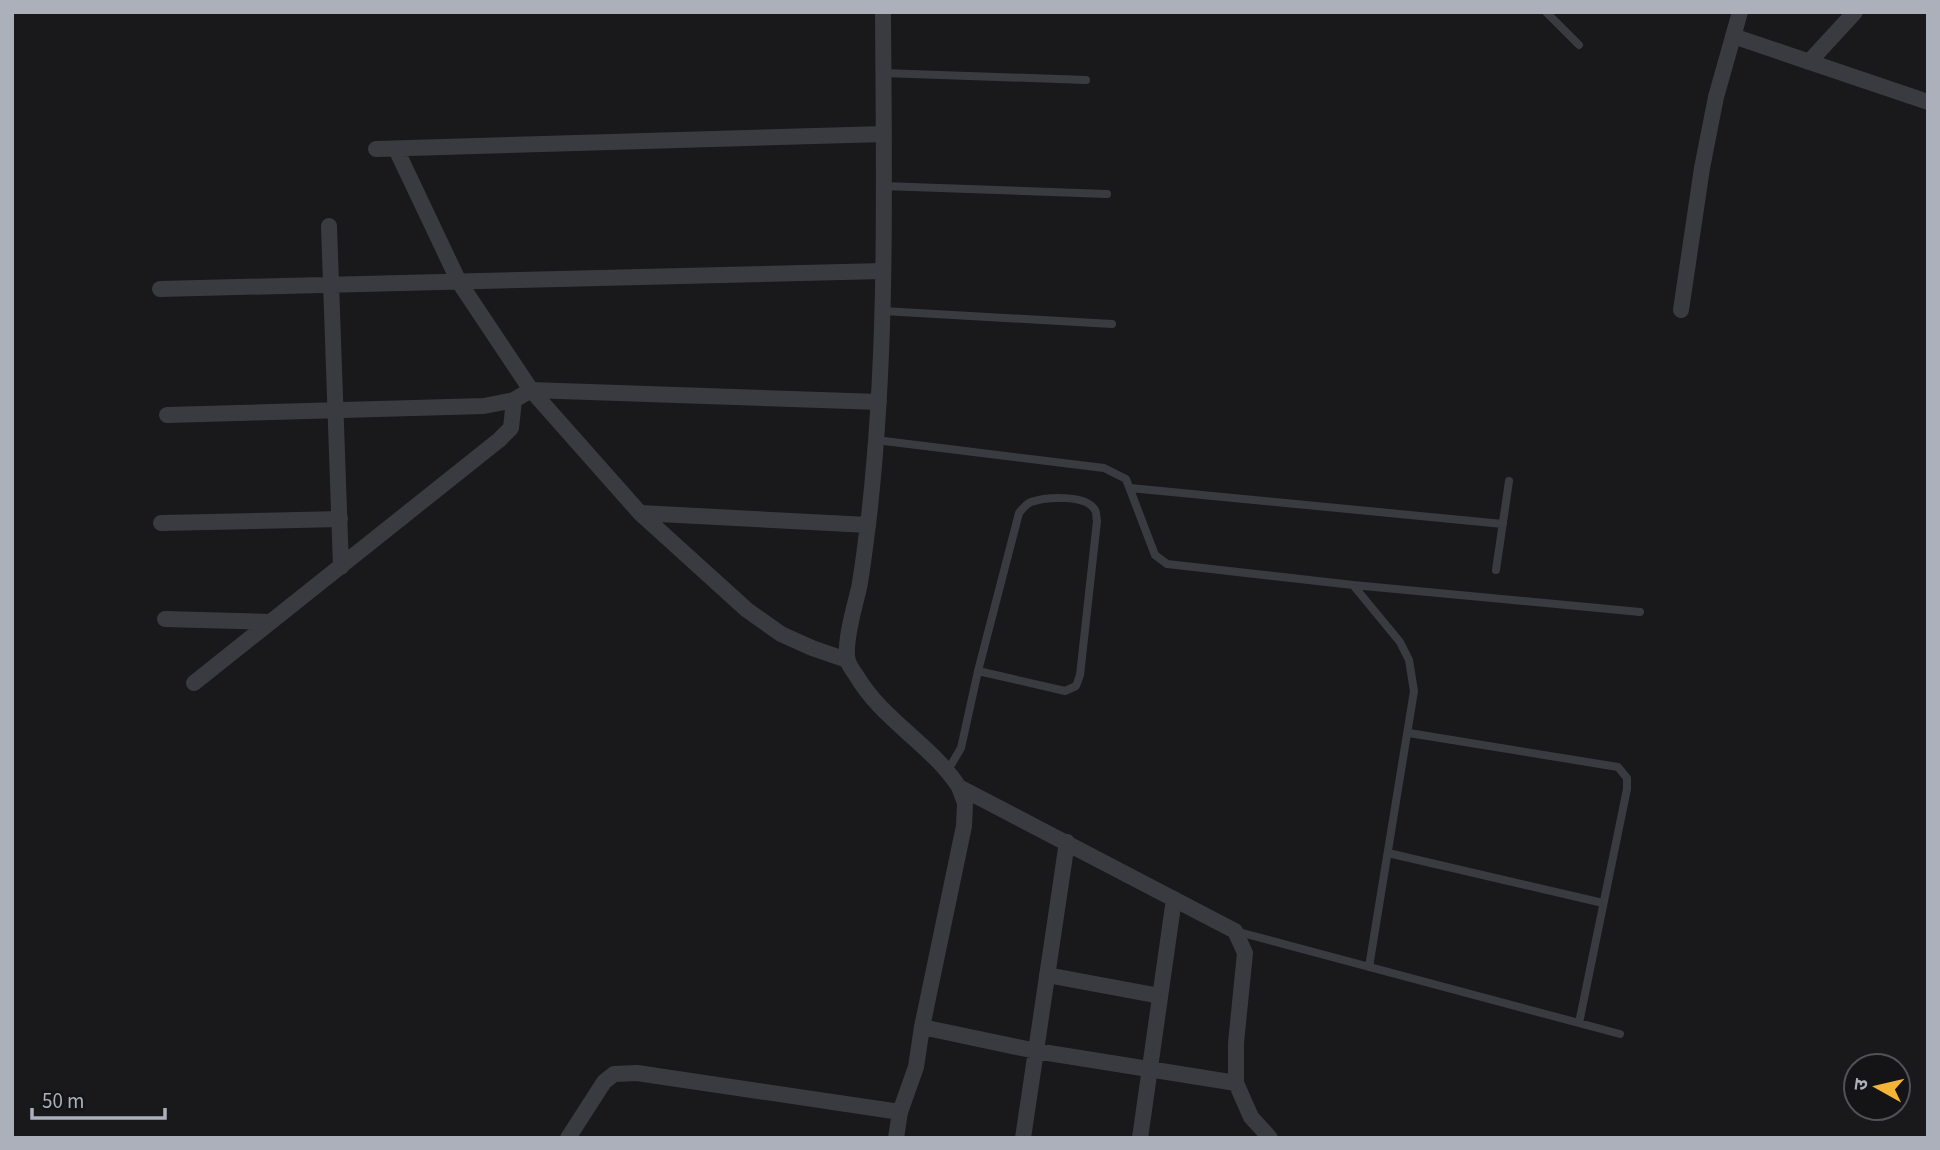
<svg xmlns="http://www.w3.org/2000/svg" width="1940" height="1150" viewBox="0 0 1940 1150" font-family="'Source Sans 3','Noto Sans Devanagari',sans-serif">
  <rect width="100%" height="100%" fill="#19191b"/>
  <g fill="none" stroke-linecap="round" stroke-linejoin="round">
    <path stroke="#3a3b40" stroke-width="8" d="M1546 12 1579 45
      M883 73 1086 80
      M883 186 1107 194
      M883 311 1112 324
      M876 440 1104 468 1126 479 1155 555 1167 564 1353 585 1640 612
      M1130 488 1503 524
      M1496 570 1509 481
      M1353 585 1400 642 1409 660 1414 691 1369 967
      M1409 733 1618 767 1627 778V789L1579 1023
      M948 770 961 748 978 671 1019 513C1023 508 1026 504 1031 502 1045 497 1086 494 1095 510 1097 513 1096 517 1097 521L1080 675 1076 686 1065 691 978 671
      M1388 853 1603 903
      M1235 931 1620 1034"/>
    <path stroke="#3a3b40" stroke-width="16" d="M883 12C884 183 888 355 868 525 865 546 863 567 859 588 855 605 843 645 848 661 849 665 853 671 856 675 882 720 931 744 959 787L1235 931 1245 953 1236 1043V1083L1251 1117 1270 1138
      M1733 36 1928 102
      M1809 62 1855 12
      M376 149 884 134
      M396 149 459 282 531 390 640 513 747 610 781 634 812 648 847 660
      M329 226 341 567
      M160 289 883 271
      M1681 310 1702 168 1716 97 1740 12
      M167 415 484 406 514 400 531 390 879 402
      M640 513 868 525
      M161 523 340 519
      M165 619 271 622
      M194 683 499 440 511 428 514 400
      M1047 975 1160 996
      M922 1027 1036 1051 1236 1083
      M568 1138 604 1082 614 1074 637 1073 900 1112
      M896 1138 900 1112 916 1067 922 1027 964 826 965 803 959 787
      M1023 1138 1067 842
      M1140 1138 1174 899"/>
  </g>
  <rect width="1940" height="1150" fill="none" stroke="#abb0bb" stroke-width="28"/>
  <g transform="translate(1877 1087) rotate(278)"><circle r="33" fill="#141416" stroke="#505258" stroke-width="2"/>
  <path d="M0-5L12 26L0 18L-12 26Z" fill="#f4b537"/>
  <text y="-10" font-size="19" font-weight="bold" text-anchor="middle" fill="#abb0bb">उ</text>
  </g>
  <path d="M32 1108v10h133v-10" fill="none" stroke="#abb0bb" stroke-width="3.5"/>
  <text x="42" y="1108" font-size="21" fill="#abb0bb" stroke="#141416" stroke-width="5" paint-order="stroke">50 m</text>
</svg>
